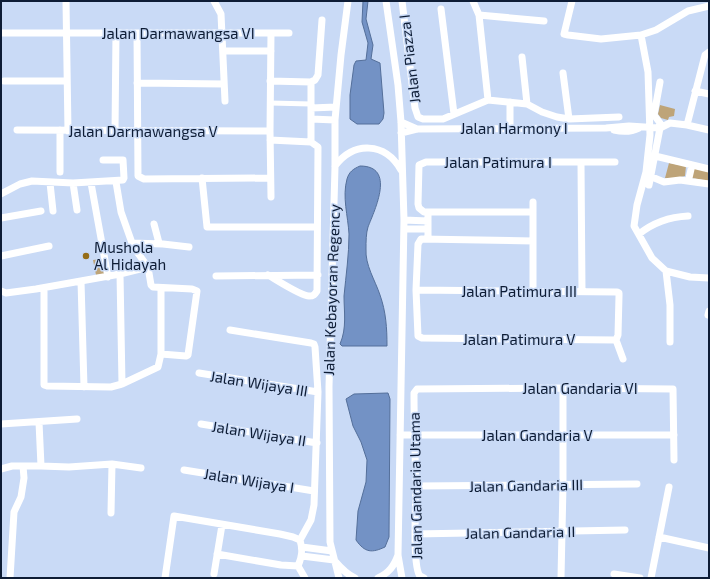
<svg xmlns="http://www.w3.org/2000/svg" width="710" height="579" viewBox="0 0 710 579" font-family="'Exo 2',sans-serif">
  <rect width="100%" height="100%" fill="#c9daf6"/>
  <path fill="#bea478" d="M660 105 675 109 674 116 669 117 668 120 661 118 658 114Z
    M669 163 686 166 685 176 671 179 665 178Z
    M694 168 709 172V181L691 178Z
    M101 259 104 274 96 275 93 260Z"/>
  <path fill="#7392c5" stroke="#546f9a" d="M363 1H368L366 19 373 45 371 59 380 63 384 113 383 119 379 124H357L350 119V95L354 65 356 61 366 60 368 43 362 22Z
    M360 166C396 166 375 209 368 227 366 233 366 242 366 249 365 265 375 280 380 295 386 312 387 328 387 346H342L340 344C347 328 344 312 344 296 346 275 349 255 349 234 348 216 342 197 347 179 349 172 353 169 360 166Z
    M388 393 390 399 389 537 385 547C372 553 365 553 356 540L358 511 366 482 367 460 361 442 353 426 346 399 354 394Z"/>
  <g fill="none" stroke-linecap="round" stroke-linejoin="round">
    <path stroke="#fff" stroke-width="5" d="M270 103 311 104"/>
    <path stroke="#fff" stroke-width="7" d="M66 1 68 131
      M214 1 221 14 225 101
      M386 1 398 85 401 122 404 220 398 555 402 578
      M402 1 415 108 418 117 423 119H443L488 100 527 104 542 112 557 117 569 119 619 117
      M473 1 479 15 488 100
      M572 1 564 34 568 35 601 39 641 35 656 30 688 11 709 6
      M441 9 454 114
      M479 15 544 21
      M1 33H289
      M137 33 138 176 144 179 270 178
      M641 35 648 72 650 135 646 172 637 205 634 226 652 258 666 271 690 277 709 278
      M223 51H271
      M522 57 527 104
      M563 73 569 119
      M4 81H67
      M270 81 311 82
      M311 82 315 80 318 75 322 20
      M311 82V142
      M137 83 224 84
      M695 91 709 94
      M510 102V129
      M311 108 336 107
      M311 119 335 120
      M401 122 417 129
      M687 125 705 55 709 52
      M17 130 270 131
      M614 130C623 132 631 132 639 128
      M115 131 116 33
      M401 133 417 129 606 128 629 126 660 128 670 123 687 125 709 130
      M655 156 709 169
      M581 163 582 291
      M335 166C354 141 385 142 401 170
      M60 172V130
      M652 177 664 182 680 180 709 184
      M202 178 207 227H316
      M689 178 692 165
      M116 182 121 212 132 243
      M50 183 53 211
      M73 183 77 210
      M91 183 108 277
      M649 185 660 128V123L654 115 660 82
      M1 194 20 184 32 181 73 183 123 180 124 178 123 160H103
      M271 197 270 131 271 33
      M533 202V291
      M533 212H424L419 208 418 204 419 165 426 162H615
      M1 218 41 211
      M404 220 428 221
      M154 224 159 243
      M404 229H428
      M639 234C654 222 669 217 688 216
      M428 239V213
      M533 241 421 239 418 244 416 290 418 336 422 338 616 340
      M1 256 49 246
      M148 267 137 252 132 243 163 244 189 247
      M666 271 670 305V342
      M120 274 148 267 151 285 153 287 192 289 197 291 188 355 186 356 161 354
      M268 275C277 280 301 296 309 296 314 296 315 294 317 291L318 147 311 142 270 140
      M216 276 318 275
      M81 281 84 387
      M44 288V385L47 386 111 387 122 384 158 367 161 354V288
      M416 290 617 292 619 293V296L618 335 616 340 623 359
      M1 291 6 293 36 289 120 274 122 384
      M708 315 709 311
      M230 330 311 343 314 344 315 347 318 392 314 505 311 520 300 540C303 550 302 557 298 566
      M199 373 318 392
      M39 422 41 466
      M1 424 77 419
      M201 424 317 443
      M400 435H674
      M1 469 12 466H41L69 467 112 464 141 468
      M184 470 314 491
      M416 486 637 484
      M111 513 112 464
      M415 534 625 530
      M659 537 709 548
      M302 547 332 551
      M217 554 281 565 298 566
      M302 556 334 560C340 567 346 574 355 578
      M298 566 305 578
      M214 574 222 525
      M614 574 640 578
      M10 578 14 512 21 497 24 478 23 466
      M165 578 174 516 280 534 293 537 300 540
      M339 578 330 542 329 387 335 167V120L341 55 348 1
      M378 578C389 573 394 566 398 555
      M424 578 420 576C412 567 416 501 416 485 415 455 414 424 414 393L417 389 563 388 673 389 674 460
      M561 578 563 485V388
      M651 578 669 487"/>
  </g>
  <circle fill="#956c17" stroke="#c9daf6" stroke-width="1.5" cx="86" cy="256" r="4"/>
  <g text-anchor="middle" dominant-baseline="central" stroke-width="3" stroke-linejoin="round" paint-order="stroke">
    <g font-size="15" fill="#0d1c35" stroke="#c9daf6">
      <text x="178" y="33">Jalan Darmawangsa VI</text>
      <text transform="translate(409 59) rotate(-97)">Jalan Piazza I</text>
      <text x="514" y="128">Jalan Harmony I</text>
      <text x="143" y="131">Jalan Darmawangsa V</text>
      <text x="498" y="162">Jalan Patimura I</text>
      <text transform="translate(331 290) rotate(-88)">Jalan Kebayoran Regency</text>
      <text x="519" y="291">Jalan Patimura III</text>
      <text x="519" y="339">Jalan Patimura V</text>
      <text transform="translate(259 383) rotate(9)">Jalan Wijaya III</text>
      <text x="580" y="388">Jalan Gandaria VI</text>
      <text transform="translate(259 433) rotate(9)">Jalan Wijaya II</text>
      <text x="537" y="435">Jalan Gandaria V</text>
      <text transform="translate(249 480) rotate(9)">Jalan Wijaya I</text>
      <text transform="translate(526 485) rotate(-1)">Jalan Gandaria III</text>
      <text transform="translate(415 486) rotate(-91)">Jalan Gandaria Utama</text>
      <text transform="translate(520 532) rotate(-1)">Jalan Gandaria II</text>
    </g>
    <g font-size="15" fill="#0d1c35" stroke="#c9daf6" text-anchor="start">
      <text x="94" y="247">Mushola<tspan x="94" dy="17">Al Hidayah</tspan></text>
    </g>
  </g>
  <rect width="710" height="579" fill="none" stroke="#0d1c35" stroke-width="4"/>
</svg>
